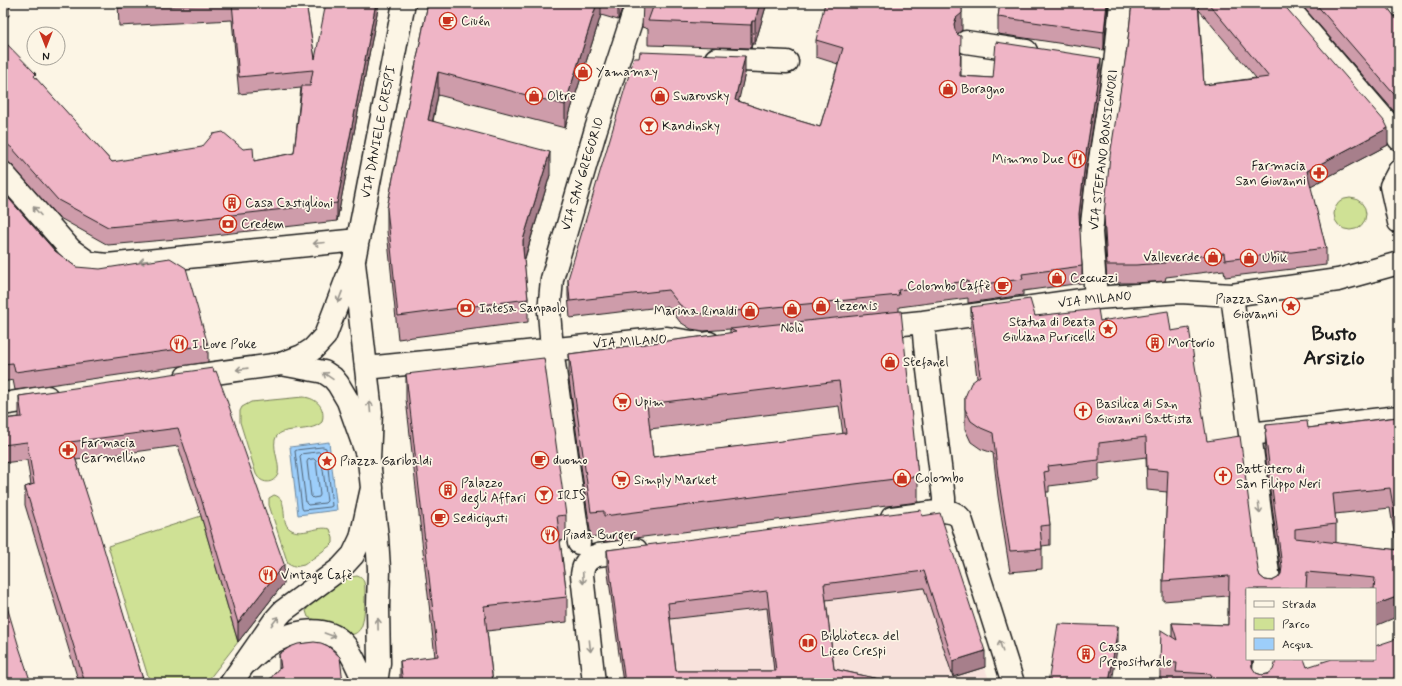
<svg xmlns="http://www.w3.org/2000/svg" width="1402" height="686" viewBox="0 0 1402 686" font-family="Mynerve,sans-serif">
  <rect width="100%" height="100%" fill="#fcf5e5"/>
  <filter id="ink" filterUnits="userSpaceOnUse"><feTurbulence type="fractalNoise" baseFrequency=".025" numOctaves="2"/><feDisplacementMap in="SourceGraphic" scale="8" xChannelSelector="R" yChannelSelector="G"/><feConvolveMatrix kernelMatrix="1 2 1 2 8 2 1 2 1" color-interpolation-filters="sRGB"/></filter>
  <g filter="url(#ink)">
    <path fill="#f8e2dc" d="M940 530 990 683H622L607 572Z"/>
    <path fill="#cfe195" stroke="#767e58" d="M1334 214a16 16 0 1 1 32 0a16 16 0 1 1-32 0Z
      M303 397C317 398 326 408 322 422 308 435 279 424 275 440 273 451 280 463 278 474 273 485 261 484 256 474L240 422V411L242 407 251 402Z
      M274 495C290 499 279 522 290 529 301 537 318 525 330 529L333 538V543L331 545 304 565 294 567 288 564 269 505V498Z
      M201 516 238 642 206 683H150L108 546Z
      M357 576C360 577 362 578 364 582 366 590 365 617 362 625 361 629 357 633 354 634 348 636 342 629 338 626 328 620 317 622 308 617L306 611 309 604 345 578Z"/>
    <path fill="#9dcefa" stroke="#6987a1" d="M329 442 337 510 298 515 290 447Z"/>
    <g fill="none" stroke-linecap="round" stroke-linejoin="round">
      <path stroke="#506375" stroke-width="1" d="M323 447 326 448 332 506 330 507 303 510 302 508 295 451 297 450Z
        M319 452 321 454 327 501 325 503 308 505 306 503 300 456 302 454Z
        M314 459 316 461 320 495 319 497 313 498 311 496 307 462 308 460Z"/>
      <defs>
        <path id="street" d="M1284 3 1395 132 1399 139
          M966 42 1026 51
          M716 59 787 62
          M1399 171 1391 186 1399 222
          M3 173 71 250 89 263 107 265 358 240
          M354 263 371 412 369 460
          M1399 263 1338 280 1232 295 1250 434 1399 417
          M1096 298 1091 232 1098 172 1115 64 1121 3
          M923 322 925 346 944 498V511
          M873 327 923 322 1096 298 1180 292 1232 295
          M281 364 302 356 313 349 325 336 354 260 404 3
          M366 368 667 338 704 344 709 343
          M1250 434 1270 589
          M372 494 377 537 379 569 378 607 379 663 376 683
          M892 518 944 511C952 512 956 513 961 519L1013 683
          M579 543 552 349 549 312 552 279 596 129 637 3
          M249 661C254 656 260 651 265 647 286 633 323 622 343 643 354 654 357 670 366 683
          M594 683 582 575C583 564 587 558 598 555L636 550
          M1263 683 1265 659"/>
        <path id="secondary" d="M186 377 281 364 324 372 333 378 338 384 348 401 369 460 372 488 361 538 353 555 341 568 283 611 275 620 231 683
          M3 404 47 397"/>
      </defs>
      <use href="#street" stroke="#1c1c1c" stroke-width="25"/>
      <use href="#secondary" stroke="#1c1c1c" stroke-width="25"/>
      <use href="#street" stroke="#fcf5e5" stroke-width="22"/>
      <use href="#secondary" stroke="#fcf5e5" stroke-width="22"/>
    </g>
    <path fill="#ce9caa" stroke="#1c1c1c" fill-rule="evenodd" d="M3 3H9V16L3 17Z
      M118 3H306L315 59 379 3 337 221 188 238 108 245 58 217 12 165 7 161H3V40L36 79 112 162 254 161 294 153 301 88 239 94 232 20 119 26Z
      M428 3H624L618 20 601 15 565 128 438 95 433 121 550 175 524 262 528 299V322L398 339 387 231V208Z
      M643 3H767L755 44H752L751 48 648 45V29L642 27Z
      M1000 3H1108L1104 50 998 34V17Z
      M1132 3H1282L1388 145 1310 186 1326 248V265L1225 277 1224 270 1166 277 1165 281 1136 283H1107L1104 232V215L1127 48ZM1199 10 1256 78 1204 85Z
      M1300 3H1384L1399 22V117Z
      M962 30 957 34 961 53V76L993 78 1101 75 1086 171 1079 224 1082 266V283L1023 291V295L968 303V298L899 307V312L918 476V502L604 542V536L591 537 569 380V354L730 333V329L704 331 691 329 680 322 668 306 570 318 568 296V279L745 73 738 101 776 114 820 127 838 64 816 57V40ZM839 406 843 434 653 457 650 429Z
      M3 192 55 251 76 267 208 345V362L15 390 13 380 3 382Z
      M971 307 1035 316 1100 321 1171 331 1207 441 1260 576 1265 580 1272 581 1278 578 1281 574 1265 453 1266 425 1308 428 1397 417V410L1399 409V537L1395 538 1390 508 1335 514 1336 524V543L1399 550 1375 589H1247V659H1253L1252 668 1256 673 1262 675 1307 667 1399 683H1173L1160 682V662L1172 637V623L1228 625V596L1163 601V581L1167 492 1147 490 1146 457 1099 463V480L1049 486V492H1046L1050 525V545L1042 546V569L1010 572 998 496 993 453 981 449 971 442 965 429V397L977 378 971 328Z
      M214 372 284 583 238 642 201 516 178 446 76 460 144 683H79L25 505V487L31 485 27 460 3 463V419L19 417V396Z
      M406 374 566 515V540L560 541 567 597V622L487 631 493 683H400V661L435 657 406 399Z
      M922 516 985 667 953 677 924 588 826 600 834 669 897 683H623L607 566V550ZM767 608 774 671H676L670 619Z
      M279 654 343 683 279 668Z"/>
    <path fill="#a77f8b" stroke="#1c1c1c" d="M376 3H379L337 221V203Z
      M597 3H601V15L565 128V105Z
      M618 3H624L618 20Z
      M760 3H767L755 44V21Z
      M962 3V30L956 35 954 41V24Z
      M1107 3H1108L1104 50V32Z
      M752 21V44L751 48V25Z
      M745 56V73L735 117V100Z
      M1101 58V75L1086 171 1079 231V214L1086 154Z
      M438 72V95L428 143V120Z
      M1388 128V145L1307 188V171Z
      M550 152V175L523 264V240Z
      M284 564V583L238 642V623Z
      M1399 596V616L1375 626V605Z
      M1118 626V642L1112 683H1109Z
      M985 651V667L953 677V661Z
      M1251 659H1253L1251 682Z"/>
    <path fill="#efb5c6" stroke="#1c1c1c" fill-rule="evenodd" d="M118 3H306L315 59 326 3H376L337 203 188 220 108 227 58 200 12 148 7 144H3V40L36 74 34 76 112 162 202 147 213 134 223 132 243 149 253 148 254 161 294 153 302 86H310L313 70 239 77 232 3 119 8Z
      M428 3H597L565 105 438 72 428 120 550 152 523 240V249L528 299 398 316 387 208Z
      M643 3H760L755 21H752L751 25 648 21 653 7 642 4Z
      M825 3H962V13L956 18 954 24 955 30 958 35 961 36 960 76 993 78 996 42 1101 58 1086 154 1079 214 1082 266 1022 274 1023 279 968 286V281L898 290 899 295 704 314 691 312 680 305 668 290 570 301 568 279 634 58H639L640 52 745 56 735 100 776 114 820 127 843 48 816 40Z
      M1000 3H1107L1104 32 998 17Z
      M1132 3H1198L1204 85 1269 77 1208 3H1282L1385 122 1388 128 1307 171 1326 248 1225 260 1224 253 1166 260 1165 263 1136 265H1107L1104 215 1110 156 1127 48Z
      M1315 3H1384L1399 22V100Z
      M3 192 55 251 76 267 100 269 170 258 186 268 208 345 15 372 13 363 3 364Z
      M1030 299 1035 316 1098 309 1100 321 1168 311 1171 331 1189 328 1207 441 1240 436 1258 570 1260 576 1265 580 1272 581 1278 578 1281 574 1282 567 1265 432H1266V425L1307 421 1308 428 1398 417 1397 410 1399 409V517H1395L1390 488 1333 494 1336 524 1295 529V538L1399 550V596L1375 605V589H1374L1375 578 1307 572 1306 589H1247V659H1251L1252 667 1256 673 1262 675 1268 674 1273 670 1275 664 1276 659H1304L1307 667 1332 659H1375V646L1399 638V683H1210L1211 674 1176 672 1177 663 1160 662 1161 630 1177 640 1172 623 1228 625 1229 576 1163 581 1168 471 1147 469 1146 437 1099 443V460L1048 466 1049 471 1044 472 1050 525 1040 526 1042 549 1010 551 998 476 993 433 981 428 971 421 965 409V397L971 383 980 376 971 307Z
      M901 311 918 476 604 516V511L591 512 569 354 736 332 730 329ZM839 381 846 433 653 457 647 404Z
      M544 358 566 515 557 516 567 597 484 606 493 683H403L400 661 438 656 406 374Z
      M213 368 214 372 216 371 225 395 284 564 238 623 201 498 178 428 70 442 96 522 144 683H85L25 487 34 484 27 442 3 445V419L22 417 19 396Z
      M921 510 922 516 940 513 985 651 953 661 924 571 824 584 834 669 897 683H625L607 550ZM767 591 776 671H676L668 603Z
      M3 593 18 644 31 683H3Z
      M1058 624 1118 626 1109 683H1048Z
      M314 642 321 643 328 646 340 657 343 683H267L278 669 281 668 279 654 290 647 298 644Z"/>
    <defs><path id="oneway-shaft" d="M-6 0H5M1.5-3L5.5 0L1.5 3" fill="none" stroke-width="1.6" stroke-linecap="round" stroke-linejoin="round"/></defs>
    <g stroke="#97938b">
      <use href="#oneway-shaft" transform="translate(37 211) rotate(-132)"/>
      <use href="#oneway-shaft" transform="translate(319 243) rotate(175)"/>
      <use href="#oneway-shaft" transform="translate(145 261) rotate(174)"/>
      <use href="#oneway-shaft" transform="translate(340 297) rotate(111)"/>
      <use href="#oneway-shaft" transform="translate(242 369) rotate(172)"/>
      <use href="#oneway-shaft" transform="translate(328 376) rotate(-146)"/>
      <use href="#oneway-shaft" transform="translate(370 407) rotate(-95)"/>
      <use href="#oneway-shaft" transform="translate(1259 508) rotate(83)"/>
      <use href="#oneway-shaft" transform="translate(583 578) rotate(87)"/>
      <use href="#oneway-shaft" transform="translate(275 621) rotate(-51)"/>
      <use href="#oneway-shaft" transform="translate(378 624) rotate(-91)"/>
      <use href="#oneway-shaft" transform="translate(330 635) rotate(20)"/>
      <use href="#oneway-shaft" transform="translate(590 646) rotate(84)"/>
      <use href="#oneway-shaft" transform="translate(1001 646) rotate(-107)"/>
    </g>
  </g>
  <defs>
    <symbol id="cafe-ring" viewBox="-11 -11 22 22"><circle r="9.5" fill="#fcf5e5" stroke="#c8321e" stroke-width="1.5"/><path d="M-5.5-4.5H6V0H3Q3 3.5 0 3.5H-2.5Q-5.5 3.5-5.5 0ZM3-3.2v2h1.7v-2ZM-6 4.5H4V6H-6Z" fill="#c8321e"/></symbol>
    <symbol id="shop-ring" viewBox="-11 -11 22 22"><circle r="9.5" fill="#fcf5e5" stroke="#c8321e" stroke-width="1.5"/><path d="M-5-2.5h2.3a2.7 3.5 0 0 1 5.4 0H5L5.5 6h-11ZM-1.5-2.5h3a1.5 2.3 0 0 0-3 0Z" fill="#c8321e"/></symbol>
    <symbol id="bar-ring" viewBox="-11 -11 22 22"><circle r="9.5" fill="#fcf5e5" stroke="#c8321e" stroke-width="1.5"/><path d="M-6-5H6L.8 .8V4.5H3.5V6h-7V4.5H-.8V.8Z" fill="#c8321e"/></symbol>
    <symbol id="restaurant-ring" viewBox="-11 -11 22 22"><circle r="9.5" fill="#fcf5e5" stroke="#c8321e" stroke-width="1.5"/><path d="M-5-6h1v4h1v-4h1v4h1v-4h1v5L-1.5 .5V6h-2V.5L-5-1ZM5-6V6H3V1.5H1.5Q1.5-4 5-6Z" fill="#c8321e"/></symbol>
    <symbol id="pharmacy-ring" viewBox="-11 -11 22 22"><circle r="9.5" fill="#fcf5e5" stroke="#c8321e" stroke-width="1.5"/><path d="M-2-6h4v4h4v4h-4v4h-4v-4h-4v-4h4Z" fill="#c8321e"/></symbol>
    <symbol id="building-ring" viewBox="-11 -11 22 22"><circle r="9.5" fill="#fcf5e5" stroke="#c8321e" stroke-width="1.5"/><path d="M-4-6H4V6H1V3H-1V6H-4ZM-2.5-4.3h1.7v1.8h-1.7ZM.8-4.3h1.7v1.8H.8ZM-2.5-1h1.7V.8h-1.7ZM.8-1h1.7V.8H.8Z" fill="#c8321e"/></symbol>
    <symbol id="bank-ring" viewBox="-11 -11 22 22"><circle r="9.5" fill="#fcf5e5" stroke="#c8321e" stroke-width="1.5"/><path d="M-6-4H6V4H-6ZM0-2.3a2.3 2.3 0 1 0 0 4.6a2.3 2.3 0 1 0 0-4.6Z" fill="#c8321e"/></symbol>
    <symbol id="sight-ring" viewBox="-11 -11 22 22"><circle r="9.5" fill="#fcf5e5" stroke="#c8321e" stroke-width="1.5"/><path d="M0-6L1.8-2.2L6-1.7L2.9 1.2L3.7 5.4L0 3.3L-3.7 5.4L-2.9 1.2L-6-1.7L-1.8-2.2Z" fill="#c8321e"/></symbol>
    <symbol id="supermarket-ring" viewBox="-11 -11 22 22"><circle r="9.5" fill="#fcf5e5" stroke="#c8321e" stroke-width="1.5"/><path d="M-6-5.5h2.5l.6 2H6L4.5 2H-2.5L-4.4-4H-6ZM-1.5 3.2a1.3 1.3 0 1 0 .1 0ZM3 3.2a1.3 1.3 0 1 0 .1 0Z" fill="#c8321e"/></symbol>
    <symbol id="church-ring" viewBox="-11 -11 22 22"><circle r="9.5" fill="#fcf5e5" stroke="#c8321e" stroke-width="1.5"/><path d="M-1.2-6h2.4v3.5h3.3v2.4h-3.3V6h-2.4V-.1h-3.3v-2.4h3.3Z" fill="#c8321e"/></symbol>
    <symbol id="library-ring" viewBox="-11 -11 22 22"><circle r="9.5" fill="#fcf5e5" stroke="#c8321e" stroke-width="1.5"/><path d="M-6-4Q-3-5.5-.7-3.5V5Q-3 3-6 4ZM6-4Q3-5.5 .7-3.5V5Q3 3 6 4Z" fill="#c8321e"/></symbol>
  </defs>
  <g fill-rule="evenodd">
    <use href="#cafe-ring" x="438" y="11" width="20" height="20"/>
    <use href="#shop-ring" x="573" y="62" width="20" height="20"/>
    <use href="#shop-ring" x="938" y="79" width="20" height="20"/>
    <use href="#shop-ring" x="524" y="86" width="20" height="20"/>
    <use href="#shop-ring" x="650" y="86" width="20" height="20"/>
    <use href="#bar-ring" x="639" y="116" width="20" height="20"/>
    <use href="#restaurant-ring" x="1067" y="149" width="20" height="20"/>
    <use href="#pharmacy-ring" x="1309" y="163" width="20" height="20"/>
    <use href="#building-ring" x="222" y="193" width="20" height="20"/>
    <use href="#bank-ring" x="218" y="214" width="20" height="20"/>
    <use href="#shop-ring" x="1203" y="247" width="20" height="20"/>
    <use href="#shop-ring" x="1239" y="248" width="20" height="20"/>
    <use href="#shop-ring" x="1047" y="268" width="20" height="20"/>
    <use href="#cafe-ring" x="993" y="276" width="20" height="20"/>
    <use href="#shop-ring" x="811" y="296" width="20" height="20"/>
    <use href="#sight-ring" x="1281" y="296" width="20" height="20"/>
    <use href="#bank-ring" x="456" y="298" width="20" height="20"/>
    <use href="#shop-ring" x="782" y="299" width="20" height="20"/>
    <use href="#shop-ring" x="740" y="301" width="20" height="20"/>
    <use href="#sight-ring" x="1098" y="319" width="20" height="20"/>
    <use href="#building-ring" x="1145" y="333" width="20" height="20"/>
    <use href="#restaurant-ring" x="169" y="334" width="20" height="20"/>
    <use href="#shop-ring" x="880" y="352" width="20" height="20"/>
    <use href="#supermarket-ring" x="612" y="392" width="20" height="20"/>
    <use href="#church-ring" x="1073" y="401" width="20" height="20"/>
    <use href="#pharmacy-ring" x="58" y="440" width="20" height="20"/>
    <use href="#cafe-ring" x="530" y="450" width="20" height="20"/>
    <use href="#sight-ring" x="317" y="451" width="20" height="20"/>
    <use href="#church-ring" x="1213" y="466" width="20" height="20"/>
    <use href="#shop-ring" x="892" y="468" width="20" height="20"/>
    <use href="#supermarket-ring" x="611" y="470" width="20" height="20"/>
    <use href="#building-ring" x="438" y="480" width="20" height="20"/>
    <use href="#bar-ring" x="534" y="485" width="20" height="20"/>
    <use href="#cafe-ring" x="430" y="508" width="20" height="20"/>
    <use href="#restaurant-ring" x="540" y="525" width="20" height="20"/>
    <use href="#restaurant-ring" x="258" y="565" width="20" height="20"/>
    <use href="#library-ring" x="798" y="633" width="20" height="20"/>
    <use href="#building-ring" x="1076" y="644" width="20" height="20"/>
  </g>
  <g text-anchor="middle" dominant-baseline="central" stroke-width="3.5" stroke-linejoin="round" paint-order="stroke">
    <g font-size="13" fill="#1c1c1c" stroke="#fcf5e5" text-anchor="start">
      <text x="461" y="21">Ciuén</text>
      <text x="596" y="72">Yamamay</text>
      <text x="961" y="89">Boragno</text>
      <text x="547" y="96">Oltre</text>
      <text x="673" y="96">Swarovsky</text>
      <text x="662" y="126">Kandinsky</text>
      <text x="1064" y="159" text-anchor="end">Mimmo Due</text>
      <text x="1306" y="166" text-anchor="end">Farmacia<tspan x="1306" dy="15">San Giovanni</tspan></text>
      <text x="245" y="203">Casa Castiglioni</text>
      <text x="241" y="224">Credem</text>
      <text x="1200" y="257" text-anchor="end">Valleverde</text>
      <text x="1262" y="258">Ubik</text>
      <text x="1070" y="278">Ceccuzzi</text>
      <text x="990" y="286" text-anchor="end">Colombo Caffè</text>
      <text x="1278" y="299" text-anchor="end">Piazza San<tspan x="1278" dy="15">Giovanni</tspan></text>
      <text x="834" y="306">Tezenis</text>
      <text x="479" y="308">Intesa Sanpaolo</text>
      <text x="737" y="311" text-anchor="end">Marina Rinaldi</text>
      <text x="1095" y="322" text-anchor="end">Statua di Beata<tspan x="1095" dy="15">Giuliana Puricelli</tspan></text>
      <text x="792" y="328" text-anchor="middle">Nolù</text>
      <text x="1168" y="343">Mortorio</text>
      <text x="192" y="344">I Love Poke</text>
      <text x="903" y="362">Stefanel</text>
      <text x="635" y="402">Upim</text>
      <text x="1096" y="404">Basilica di San<tspan x="1096" dy="15">Giovanni Battista</tspan></text>
      <text x="81" y="443">Farmacia<tspan x="81" dy="15">Carmellino</tspan></text>
      <text x="553" y="460">duomo</text>
      <text x="340" y="461">Piazza Garibaldi</text>
      <text x="1236" y="469">Battistero di<tspan x="1236" dy="15">San Filippo Neri</tspan></text>
      <text x="915" y="478">Colombo</text>
      <text x="634" y="480">Simply Market</text>
      <text x="461" y="483">Palazzo<tspan x="461" dy="15">degli Affari</tspan></text>
      <text x="557" y="495">IRIS</text>
      <text x="453" y="518">Sedicigusti</text>
      <text x="563" y="535">Piada Burger</text>
      <text x="281" y="575">Vintage Cafè</text>
      <text x="821" y="636">Biblioteca del<tspan x="821" dy="15">Liceo Crespi</tspan></text>
      <text x="1099" y="647">Casa<tspan x="1099" dy="15">Prepositurale</tspan></text>
    </g>
    <g font-size="13" fill="#1c1c1c" stroke="#fcf5e5">
      <text transform="translate(379 132) rotate(-79)">VIA DANIELE CRESPI</text>
      <text transform="translate(1104 150) rotate(-83)">VIA STEFANO BONSIGNORI</text>
      <text transform="translate(583 174) rotate(-73)">VIA SAN GREGORIO</text>
      <text transform="translate(1095 300) rotate(-6)">VIA MILANO</text>
      <text transform="translate(630 342) rotate(-4)">VIA MILANO</text>
    </g>
    <g font-size="21" font-weight="bold" fill="#1c1c1c" stroke="#fcf5e5">
      <text x="1334" y="334">Busto<tspan x="1334" dy="24">Arsizio</tspan></text>
    </g>
  </g>
  <rect width="1402" height="686" fill="none" stroke="#fcf5e5" stroke-width="16"/>
  <rect x="8" y="8" width="1386" height="670" fill="none" stroke="#1c1c1c" stroke-width="1.5" filter="url(#ink)"/>
  <rect x="1246" y="588" width="130" height="72" fill="#fcf5e5" stroke="#a29e95"/>
  <rect x="1254" y="601" width="20" height="6" fill="#fcf5e5" stroke="#a29e95"/>
  <text x="1282" y="608" font-size="12" fill="#1c1c1c">Strada</text>
  <rect x="1254" y="618" width="20" height="12" fill="#cfe195" stroke="#a29e95"/>
  <text x="1282" y="628" font-size="12" fill="#1c1c1c">Parco</text>
  <rect x="1254" y="638" width="20" height="12" fill="#9dcefa" stroke="#a29e95"/>
  <text x="1282" y="648" font-size="12" fill="#1c1c1c">Acqua</text>
  <g transform="translate(46 46) rotate(180)"><circle r="19" fill="#fcf5e5" stroke="#a29e95"/>
  <path d="M0-3L7 15L0 10L-7 15Z" fill="#c8321e"/>
  <text y="-6" font-size="11" font-weight="bold" text-anchor="middle" fill="#1c1c1c">N</text>
  </g>
</svg>
